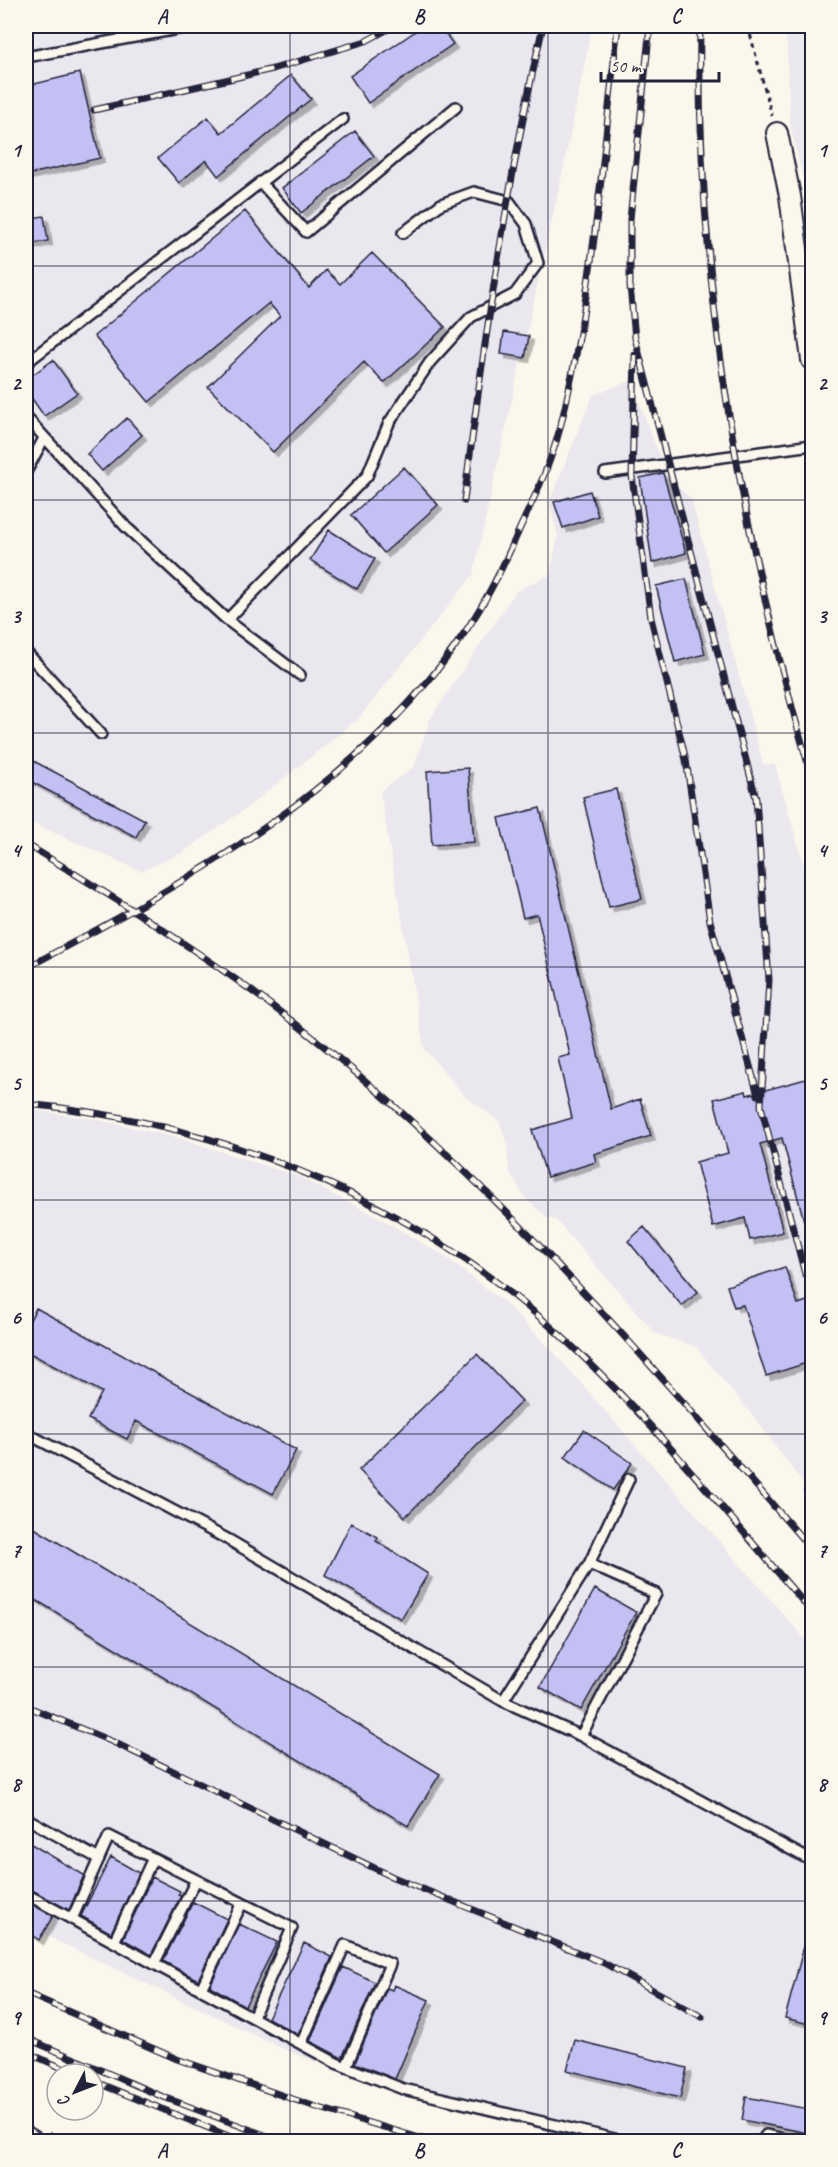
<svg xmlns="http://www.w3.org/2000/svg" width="838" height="2167" viewBox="0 0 838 2167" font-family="Caveat,sans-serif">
  <defs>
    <filter id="shadow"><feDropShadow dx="4.5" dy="4.5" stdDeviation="0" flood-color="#0004"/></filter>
  </defs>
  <rect width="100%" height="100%" fill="#fbf7ec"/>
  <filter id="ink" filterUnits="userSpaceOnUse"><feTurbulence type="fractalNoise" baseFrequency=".0167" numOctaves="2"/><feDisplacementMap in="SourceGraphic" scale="12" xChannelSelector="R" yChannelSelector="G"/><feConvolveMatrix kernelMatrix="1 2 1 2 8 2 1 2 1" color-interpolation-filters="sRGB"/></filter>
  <g filter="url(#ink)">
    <path fill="#eae7ee" d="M26 26H592L563 170 473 575 358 719 244 810 182 853 141 871 26 820Z
      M786 26H812V215L790 125Z
      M631 381 668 478 691 499 763 764 775 765 812 894V1510L801 1490 805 1486 757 1421 696 1347 655 1333 556 1220 547 1218 525 1198 509 1171 507 1144 499 1121 464 1095 424 1048 380 791 414 767 430 719 516 591 550 575 558 536 549 503 593 395Z
      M26 1109 94 1119 179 1138 297 1176 378 1217 444 1256 504 1302 556 1355 812 1647V2141H590L466 2111 372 2085 279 2047 26 1926Z"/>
    <path fill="#c3c1f3" stroke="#22223b" stroke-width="1.5" filter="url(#shadow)" d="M423 26H440L453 44 368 103 350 76Z
      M80 73 100 158 26 175V86Z
      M291 75 311 99 218 176 206 160 179 183 158 158 208 117 221 133Z
      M355 131 374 156 301 213 282 188Z
      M245 211 309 288 326 270 340 284 372 253 445 327 384 383 364 362 273 452 208 387 280 316 269 303 149 402 94 336Z
      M44 216 48 241 26 245V219Z
      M504 332 529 336 525 358 501 354Z
      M53 360 77 393 44 416 26 390V380Z
      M127 418 142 435 102 471 87 454Z
      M404 467 438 505 384 553 351 515Z
      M663 473 686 553 652 563 640 478Z
      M590 491 598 516 563 528 554 502Z
      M329 530 375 559 357 589 310 560Z
      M686 579 705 654 675 662 656 586Z
      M26 757 145 820 136 837 26 779Z
      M468 768 474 842 432 845 427 771Z
      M616 789 642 899 609 907 583 797Z
      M540 808 611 1109 640 1099 651 1136 594 1154 596 1162 547 1177 532 1130 572 1118 558 1058 570 1055 537 914 523 918 499 818Z
      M813 1077V1236H808L782 1138 760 1144 783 1232 750 1240 745 1218 713 1227 696 1162 728 1153 714 1099 746 1091 747 1095Z
      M644 1227 698 1292 682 1306 628 1241Z
      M785 1267 798 1304 813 1299V1361L766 1376 743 1305 734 1307 727 1286Z
      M36 1308 296 1450 273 1494 136 1421 127 1439 88 1419 102 1392 26 1351V1328Z
      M477 1354 522 1401 405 1517 359 1470Z
      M584 1430 632 1463 613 1490 565 1457Z
      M26 1523 440 1774 408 1826 26 1594Z
      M351 1523 378 1537 376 1541 428 1574 401 1619 325 1575Z
      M595 1589 636 1612 581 1710 540 1687Z
      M26 1841 84 1875 69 1910 26 1887Z
      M111 1857 139 1873 111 1933 81 1916Z
      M152 1877 180 1891 178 1895 181 1896 151 1955 123 1939Z
      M26 1901 53 1916 39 1940 26 1931Z
      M193 1902 227 1919 198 1980 163 1961Z
      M239 1924 277 1942 245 2006 210 1986Z
      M808 1931 813 1932V2025L785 2018Z
      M304 1943 332 1957 298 2035 268 2018Z
      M343 1967 375 1982 342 2058 310 2041Z
      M394 1985 429 2000 395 2079 355 2063 387 1988 392 1990Z
      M575 2040 687 2068 680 2098 567 2070Z
      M746 2097 813 2110V2134L742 2120Z"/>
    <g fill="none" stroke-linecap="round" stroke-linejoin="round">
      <defs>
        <path id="lane" d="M26 57 194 26
          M260 182 306 232 456 107
          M26 363 343 119
          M26 417 126 527 227 620 367 476 389 423 430 362 471 317 515 294 538 263 526 224 509 201 474 192 441 204 403 233
          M26 472 44 438
          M605 473 812 445
          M227 620 300 675
          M26 652 101 734
          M26 1266V1275
          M26 1433 229 1540 503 1701 581 1736 812 1861
          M503 1701 589 1564 629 1479
          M581 1736 656 1594 589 1564
          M26 1818 99 1859
          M26 1894 336 2063 403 2089 627 2142
          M72 1919 109 1836 292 1928 253 2017
          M114 1942 153 1858
          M154 1964 196 1880
          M201 1989 242 1903
          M301 2044 345 1945 390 1964 346 2067
          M761 2142 766 2135 797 2142"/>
        <path id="street" d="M777 133 790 196 812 360
          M26 2137 34 2142"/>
      </defs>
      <use href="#lane" stroke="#22223b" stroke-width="14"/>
      <use href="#street" stroke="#22223b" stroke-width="24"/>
      <path stroke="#22223b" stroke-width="3" stroke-dasharray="4.5 4.5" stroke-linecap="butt" d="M748 26 772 116
        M49 2133 68 2142"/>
      <use href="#lane" stroke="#fbf7ec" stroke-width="9"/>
      <use href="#street" stroke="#fbf7ec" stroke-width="20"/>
      <defs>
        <path id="rail" d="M650 26 630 219V286L635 338 756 798 769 980 761 1106 805 1274
          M700 26C696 281 740 534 812 778
          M94 110 273 69 366 41 394 26
          M635 355 632 476 651 618 686 760 710 921 758 1095
          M464 501C484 342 507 182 543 26
          M26 844C120 901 214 960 301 1028 494 1179 652 1366 812 1550
          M26 968C189 881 362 787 467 629 488 598 505 563 520 528 535 496 551 463 560 428 593 297 602 160 618 26
          M26 1104C210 1121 393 1192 535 1313 638 1401 723 1510 812 1612
          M26 1706 113 1742 393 1877 604 1963 702 2017
          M26 1993 177 2059 313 2106 433 2142
          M26 2038 161 2096 283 2142
          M26 2052 76 2074
          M93 2081 243 2142"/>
      </defs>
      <use href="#rail" stroke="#22223b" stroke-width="7"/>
      <use href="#rail" stroke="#fbf7ec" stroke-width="4.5" stroke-dasharray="14" stroke-linecap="butt"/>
    </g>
  </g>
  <path fill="none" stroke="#22223b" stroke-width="1.5" stroke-opacity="0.55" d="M290 26V2142M548 26V2142M26 266H812M26 500H812M26 733H812M26 967H812M26 1200H812M26 1434H812M26 1667H812M26 1901H812"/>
  <rect width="838" height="2167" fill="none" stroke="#fbf7ec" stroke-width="66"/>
  <g transform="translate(75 2092) rotate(228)"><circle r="28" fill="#fbf7ec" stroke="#a4a2a5" stroke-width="1.5"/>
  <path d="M0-4.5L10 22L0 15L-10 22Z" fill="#22223b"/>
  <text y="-9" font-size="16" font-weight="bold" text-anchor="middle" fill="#22223b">С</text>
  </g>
  <path d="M601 72v9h118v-9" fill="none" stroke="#22223b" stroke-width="3"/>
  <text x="610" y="72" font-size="18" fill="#22223b" stroke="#fbf7ec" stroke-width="4.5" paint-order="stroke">50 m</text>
  <rect x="33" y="33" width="772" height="2101" fill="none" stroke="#22223b" stroke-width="2"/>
  <g font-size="20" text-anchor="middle" font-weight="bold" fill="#22223b">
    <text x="162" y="23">A</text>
    <text x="419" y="23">B</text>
    <text x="676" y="23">C</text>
    <text x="16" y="157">1</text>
    <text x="822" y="157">1</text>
    <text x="16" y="390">2</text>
    <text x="822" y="390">2</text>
    <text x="16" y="623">3</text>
    <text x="822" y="623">3</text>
    <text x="16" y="857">4</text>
    <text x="822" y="857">4</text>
    <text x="16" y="1090">5</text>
    <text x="822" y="1090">5</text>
    <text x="16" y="1324">6</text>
    <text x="822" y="1324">6</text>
    <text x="16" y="1557">7</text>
    <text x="822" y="1557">7</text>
    <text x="16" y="1791">8</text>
    <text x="822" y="1791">8</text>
    <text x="16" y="2024">9</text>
    <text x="822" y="2024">9</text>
    <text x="162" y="2157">A</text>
    <text x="419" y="2157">B</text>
    <text x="676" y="2157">C</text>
  </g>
</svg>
